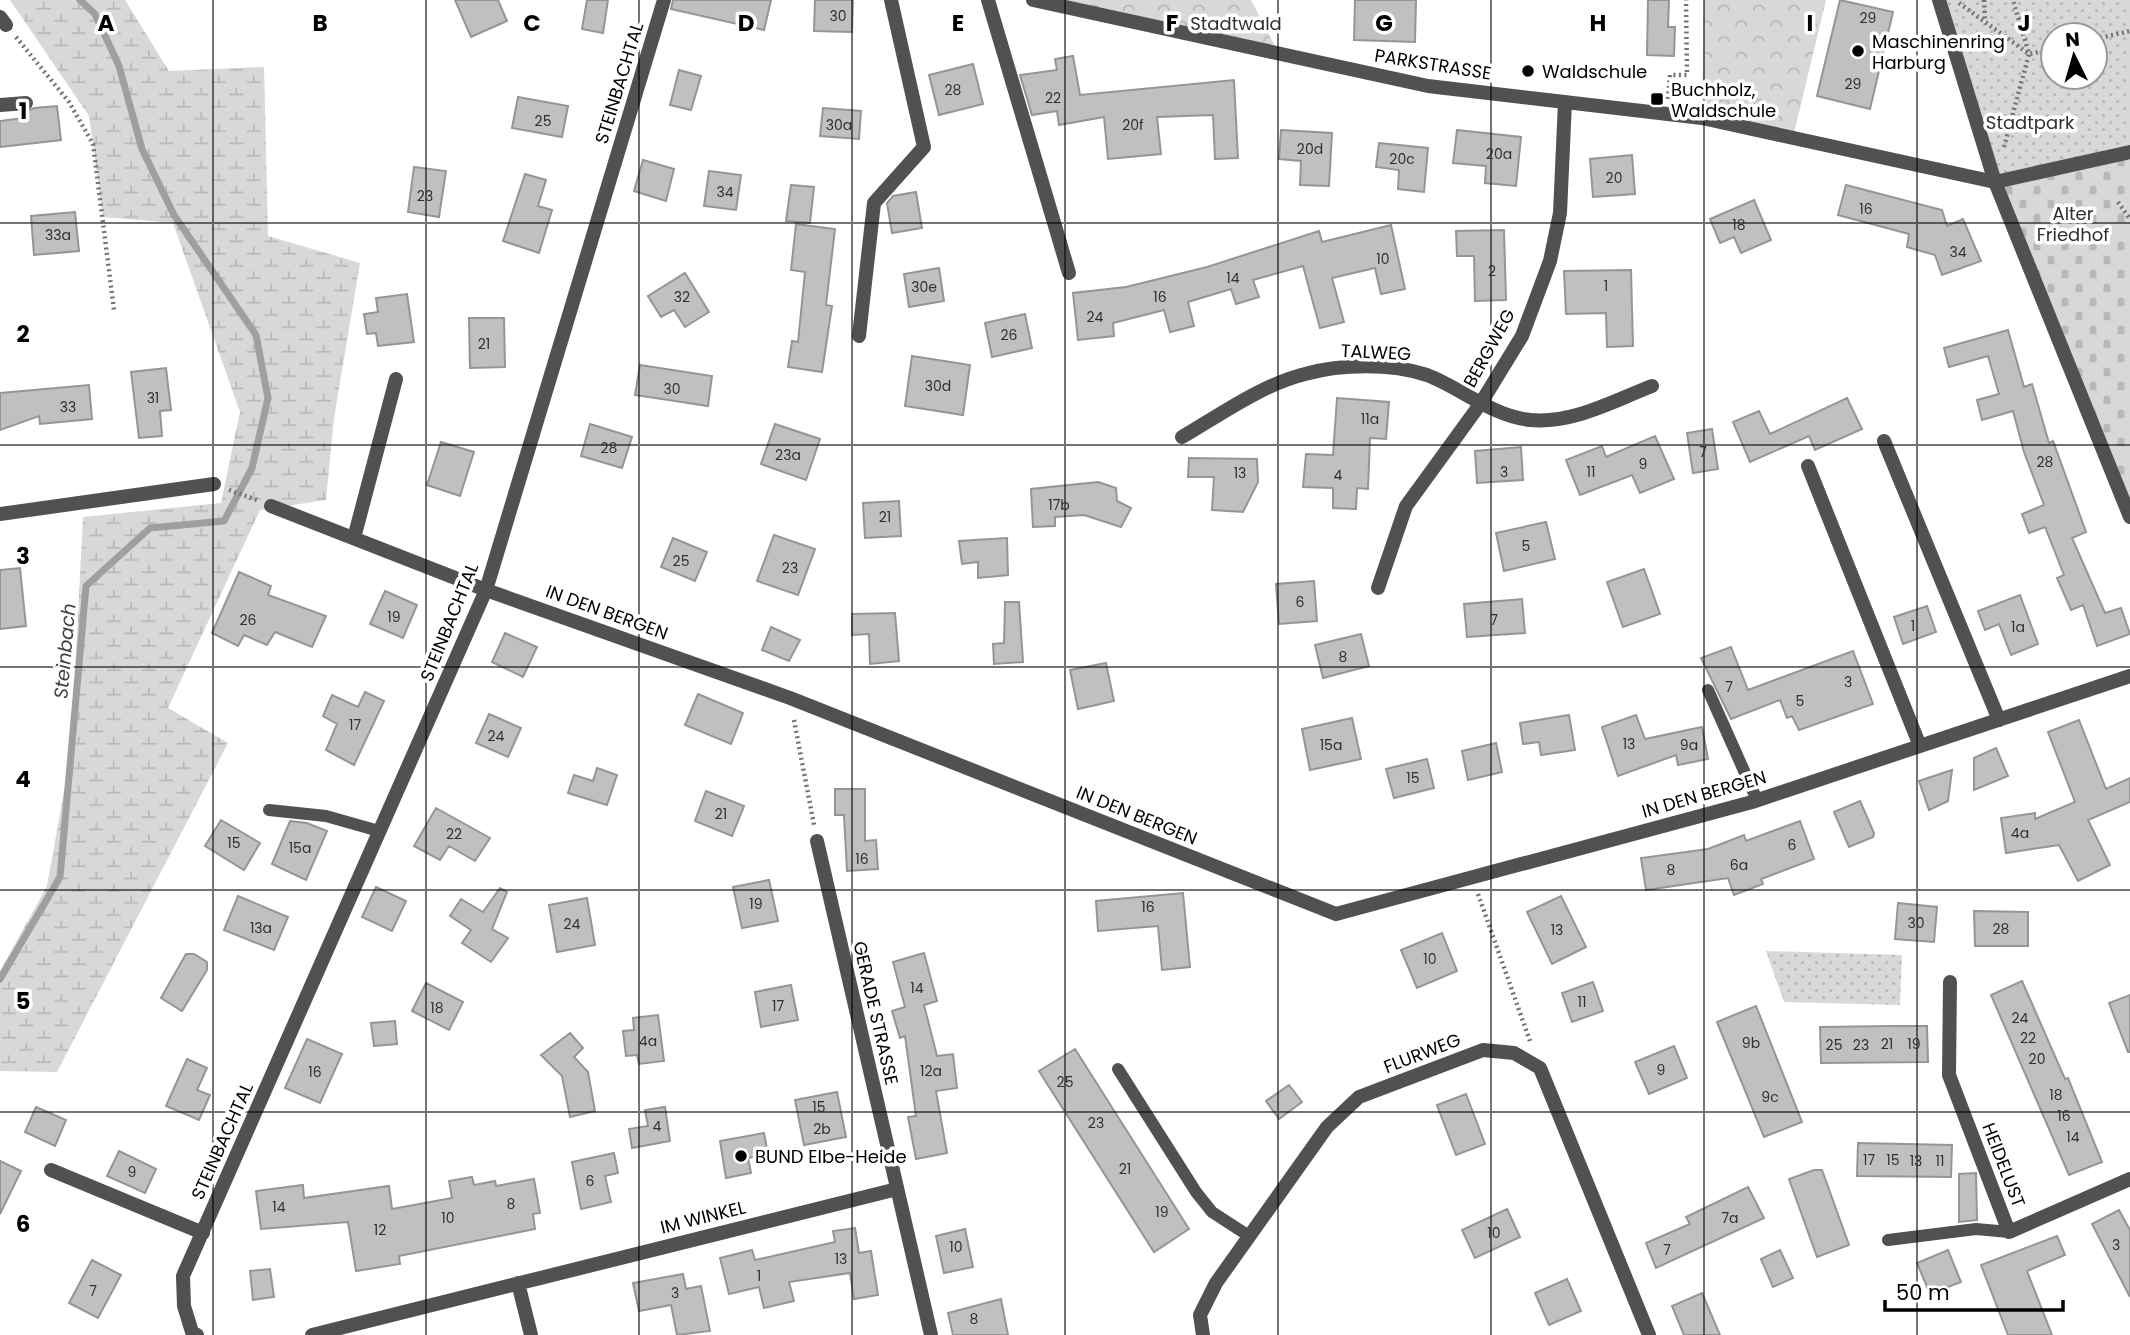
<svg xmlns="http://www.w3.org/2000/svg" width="2130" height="1335" viewBox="0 0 2130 1335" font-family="Poppins,sans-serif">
  <defs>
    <pattern id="forest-crowns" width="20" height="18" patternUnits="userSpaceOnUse" patternTransform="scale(1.75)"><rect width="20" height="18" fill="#d8d8d8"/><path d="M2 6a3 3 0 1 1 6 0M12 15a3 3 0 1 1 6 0" fill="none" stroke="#b8b8b8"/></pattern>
    <pattern id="wetland-marsh" width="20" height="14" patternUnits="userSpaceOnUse" patternTransform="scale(1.75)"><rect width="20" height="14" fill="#d8d8d8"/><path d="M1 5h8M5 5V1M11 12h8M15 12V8" fill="none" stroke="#b8b8b8"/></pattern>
    <pattern id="cemetery-stones" width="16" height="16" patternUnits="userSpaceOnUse" patternTransform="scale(1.75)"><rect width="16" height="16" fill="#d8d8d8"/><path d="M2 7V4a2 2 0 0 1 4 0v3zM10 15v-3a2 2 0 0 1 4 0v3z" fill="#b8b8b8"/></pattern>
    <pattern id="park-dots" width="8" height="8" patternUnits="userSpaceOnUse" patternTransform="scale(1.75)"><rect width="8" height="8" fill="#d8d8d8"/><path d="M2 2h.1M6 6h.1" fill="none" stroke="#b8b8b8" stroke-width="1.8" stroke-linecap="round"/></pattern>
  </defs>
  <rect width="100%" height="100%" fill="#fff"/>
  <path fill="url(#forest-crowns)" d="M1033 0H1251L1280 56Z
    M1704 0H1826L1793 137 1702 118Z"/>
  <path fill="url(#wetland-marsh)" d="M10 0H125L169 71 264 67 268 236 360 263 334 418 326 500 260 510 168 708 228 743 57 1072 0 1071V971L47 886 71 752 83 517 221 503 240 412 173 223 103 217 89 116Z"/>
  <path fill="url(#cemetery-stones)" d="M2130 152V517L1995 182Z"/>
  <path fill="url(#park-dots)" fill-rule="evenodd" d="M1939 0H2130V152L1995 182ZM2053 35H2095V77H2053Z
    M1766 951 1902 955 1900 1005 1784 1002Z"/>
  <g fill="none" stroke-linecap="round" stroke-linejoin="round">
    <path stroke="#9f9f9f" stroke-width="7" d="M0 979 60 877 86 586 150 528 224 521 252 468 268 398 256 335 174 215 142 149 119 66 95 14 80 0"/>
  </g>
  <path fill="#c0c0c0" stroke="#959595" stroke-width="2" d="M455 0H498L507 21 471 37Z
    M587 0H608L603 33 582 29Z
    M673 0H771L764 30 671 9Z
    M815 0H853L852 32 814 31Z
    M1355 0H1416L1415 42 1354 40Z
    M1648 0H1669L1668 27H1675L1674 56 1647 55Z
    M1840 0 1893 12 1870 109 1817 96Z
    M1073 56 1080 95 1234 80 1238 158 1215 159 1213 115 1157 117 1161 154 1108 159 1104 117 1059 125 1057 111 1032 115 1020 75 1057 70 1055 59Z
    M973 64 983 104 939 115 929 75Z
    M679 70 701 76 691 110 670 105Z
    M518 97 568 106 562 137 512 128Z
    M57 106 61 140 0 147V121L24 118 23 113 34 108Z
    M823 108 861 111 859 139 820 136Z
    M1281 130 1332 133 1329 186 1300 185 1301 161 1279 159Z
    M1457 130 1521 137 1516 186 1485 183 1486 166 1453 163Z
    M1379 143 1428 148 1424 192 1398 189 1399 170 1376 167Z
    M1632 155 1635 194 1593 197 1590 159Z
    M643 160 674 169 666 201 634 191Z
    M414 167 446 171 439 217 408 212Z
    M709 171 741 175 736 210 704 206Z
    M525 174 546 180 538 206 552 210 539 253 503 241Z
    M791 185 814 187 810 223 786 221Z
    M1846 185 1942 210 1947 226 1963 219 1981 261 1942 275 1935 255 1907 247 1909 234 1838 215Z
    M916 192 922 228 892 233 887 203 893 196Z
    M1754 200 1771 240 1741 253 1734 237 1720 243 1710 219Z
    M75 212 79 251 34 255 31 216Z
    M796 224 835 229 826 305 832 306 822 372 788 367 792 341 798 342 805 272 791 270Z
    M1391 225 1405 289 1381 294 1375 268 1332 278 1344 322 1320 328 1303 266 1253 280 1259 297 1236 304 1231 289 1188 302 1194 326 1170 332 1164 310 1113 323 1114 336 1078 340 1073 293 1126 287 1207 267 1319 231 1322 242Z
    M1504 230 1506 300 1475 301 1474 256H1457L1456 231Z
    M939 268 944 301 909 307 904 274Z
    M1631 270 1633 346 1607 347 1606 313 1566 314 1564 271Z
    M685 273 709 312 685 327 674 310 661 317 648 296Z
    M407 294 414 342 378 346 376 333 367 334 364 314 378 312 376 298Z
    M1025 314 1032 348 992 357 985 323Z
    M469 318H504L505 367 470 368Z
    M2008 330 2024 387 2032 384 2049 443 2053 441 2086 532 2072 538 2105 613 2121 608 2130 634 2097 646 2083 605 2071 610 2057 578 2064 575 2045 527 2029 533 2022 514 2044 505 2024 452 2013 411 1982 420 1977 400 1999 394 1988 356 1949 367 1944 348Z
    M912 356 970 365 963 415 905 406Z
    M640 365 712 376 708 406 635 395Z
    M166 368 171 410 160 411 162 436 139 438 131 372Z
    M89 385 92 419 40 424 39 416 0 430V393Z
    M1337 398 1389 402 1386 439 1370 438 1368 489 1357 488 1356 509 1333 508V488L1303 487 1306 454 1333 455Z
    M1847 398 1862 429 1815 450 1809 436 1750 462 1733 422 1759 411 1770 434Z
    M590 424 632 437 622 468 581 456Z
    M775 424 820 439 806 480 761 464Z
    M1712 429 1718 469 1693 473 1687 433Z
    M1655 436 1674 479 1640 493 1632 475 1580 495 1566 460 1602 446 1606 457Z
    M441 442 474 452 460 496 427 485Z
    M1521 447 1523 480 1477 483 1475 451Z
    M1189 458 1257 459 1258 482 1243 512 1212 510 1214 477H1188Z
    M1098 482 1116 488 1117 501 1131 508 1121 527 1084 515 1055 517V526L1033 527 1031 489Z
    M899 501 901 536 865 538 863 503Z
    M1546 522 1555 559 1504 571 1496 533Z
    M774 535 815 549 798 595 757 581Z
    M673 538 707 552 695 581 661 567Z
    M1007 538 1008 575 978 578V562L962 564 959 541Z
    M20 568 26 626 0 629V570Z
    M1644 569 1660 614 1623 627 1607 582Z
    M239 572 271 586 268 595 326 616 312 647 275 632 267 645 244 635 238 646 212 633Z
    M1314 581 1317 621 1279 624 1276 584Z
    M385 591 417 605 403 638 370 624Z
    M2020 595 2038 644 2011 655 1999 624 1985 630 1978 611Z
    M1522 599 1525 633 1467 637 1464 604Z
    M1005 602H1019L1023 662 994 664 993 644 1004 643Z
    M1927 606 1936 632 1903 644 1894 617Z
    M895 613 899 661 870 664 869 634 852 635V614Z
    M771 627 800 640 789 661 762 650Z
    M505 633 537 647 523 677 492 662Z
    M1361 634 1369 666 1323 678 1315 645Z
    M1731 647 1748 690 1853 651 1873 704 1799 730 1792 716 1787 718 1780 700 1731 719 1701 658Z
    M1106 663 1114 701 1078 709 1070 670Z
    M365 692 384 701 354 765 326 750 337 724 323 716 332 695 358 707Z
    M698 694 743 713 731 744 685 725Z
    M489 714 521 728 508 757 476 743Z
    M1569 715 1575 750 1541 755 1539 742 1523 744 1520 723Z
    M1636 715 1645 739 1702 727 1708 759 1678 765 1676 755 1618 776 1602 727Z
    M1352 718 1361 759 1310 770 1302 729Z
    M2079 720 2106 789 2130 778V802L2088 820 2110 865 2078 881 2059 845 2006 853 2001 818 2035 813V819L2075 802 2048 732Z
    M1496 743 1502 772 1468 780 1462 751Z
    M1996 748 2008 776 1974 790V758Z
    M1427 759 1434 788 1394 798 1386 769Z
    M597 768 617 775 607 805 568 793 574 775 593 781Z
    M1952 770 1948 801 1929 810 1919 781Z
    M835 789H865V841L876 840 878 869 847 871 844 815H835Z
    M706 791 744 806 732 836 695 821Z
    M1860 801 1874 833 1873 837 1849 847 1834 812Z
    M436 808 490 838 475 861 449 846 440 860 414 846Z
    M221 820 260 843 244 870 205 846Z
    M290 821 307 823 327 831 306 880 272 864Z
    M1800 821 1814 859 1761 879 1763 884 1734 895 1728 878 1646 890 1641 858 1708 849 1744 835 1746 841Z
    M769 880 778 921 742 928 733 887Z
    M376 887 406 901 392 931 362 917Z
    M500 888 507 892 492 929 508 938 491 962 462 943 471 930 450 916 461 899 483 912Z
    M1183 893 1190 967 1162 970 1158 926 1098 931 1096 901Z
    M238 896 288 917 274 950 224 930Z
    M1561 896 1586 947 1552 964 1527 912Z
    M587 898 595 945 557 952 549 905Z
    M1898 903 1937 907 1934 942 1895 939Z
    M1974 911 2028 912V946H1975Z
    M1442 933 1457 971 1417 988 1401 950Z
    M924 953 937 1001 924 1005 937 1056 953 1054 957 1088 936 1091 947 1153 916 1159 908 1117 916 1116 905 1036 900 1038 892 1011 905 1007 893 962Z
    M186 954H194L207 962V970L182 1011 161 998Z
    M2022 981 2065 1079 2068 1078 2102 1162 2069 1175 1991 995Z
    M1593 982 1603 1011 1572 1022 1562 993Z
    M426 983 463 1002 449 1030 412 1011Z
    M791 985 798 1020 761 1027 755 992Z
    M2130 995V1052H2128L2109 1003Z
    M1756 1006 1802 1122 1764 1137 1717 1022Z
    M658 1015 664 1061 639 1064 637 1055 626 1056 623 1031 634 1030 633 1018Z
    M395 1021 397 1044 374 1046 371 1023Z
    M1892 1026H1927L1928 1062 1821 1063 1820 1027Z
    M570 1033 583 1048 574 1057 588 1072 595 1111 570 1117 562 1076 541 1055Z
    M307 1039 342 1054 320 1103 285 1088Z
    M1674 1046 1687 1078 1649 1094 1635 1062Z
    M1075 1049 1189 1229 1154 1252 1039 1071Z
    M187 1059 207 1068 197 1090 210 1095 199 1120 166 1106Z
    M1289 1085 1302 1102 1279 1119 1266 1101Z
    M837 1092 846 1137 804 1145 795 1100Z
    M1466 1094 1485 1144 1456 1155 1437 1105Z
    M36 1107 66 1120 55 1146 25 1132Z
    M665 1107 670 1141 632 1148 629 1129 648 1126 645 1110Z
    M764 1133 768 1154 748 1158 751 1173 726 1178 720 1141Z
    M1858 1143 1952 1145 1951 1177 1857 1176Z
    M119 1151 156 1169 145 1193 107 1176Z
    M614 1153 618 1173 605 1176 611 1202 581 1209 572 1162Z
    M0 1161 21 1171 0 1214Z
    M1814 1170H1822L1849 1245 1817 1257 1789 1179Z
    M1976 1173 1977 1220 1959 1222V1174Z
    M472 1177 474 1185 495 1181 496 1186 534 1179 540 1213 533 1214 535 1229 399 1256 400 1264 356 1271 348 1222 261 1229 256 1191 303 1185 304 1198 389 1186 392 1209 452 1198 449 1181Z
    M1748 1187 1764 1218 1656 1268 1646 1243 1690 1224 1686 1217Z
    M1507 1209 1520 1237 1475 1258 1462 1230Z
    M2119 1210 2130 1230V1297L2092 1224Z
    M855 1228 859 1253 871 1251 878 1295 854 1299 850 1273 789 1282 794 1301 764 1308 759 1287 729 1294 720 1258 752 1250 755 1260 835 1242 833 1231Z
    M965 1229 973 1267 944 1273 936 1236Z
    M2057 1236 2065 1255 2027 1271 2052 1335H2008L1981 1265Z
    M1780 1250 1793 1278 1773 1287 1761 1259Z
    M1948 1250 1961 1282 1930 1294 1917 1263Z
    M92 1260 121 1275 98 1318 69 1303Z
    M270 1269 274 1297 253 1300 250 1271Z
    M683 1274 686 1289 701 1286 710 1331 677 1335 671 1305 639 1311 633 1283Z
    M1567 1279 1581 1311 1549 1325 1535 1293Z
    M1702 1293 1720 1335H1684L1672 1306Z
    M1001 1299 1008 1335H953L948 1313Z"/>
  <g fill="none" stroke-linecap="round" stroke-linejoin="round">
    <path stroke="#737373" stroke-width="4.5" stroke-dasharray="2 3.5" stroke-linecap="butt" d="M1984 0 1985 21
      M1959 3 2029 54 2053 49
      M16 37 69 102 93 144 114 310
      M2095 39 2130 31
      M1668 99 1670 75H1687L1686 0
      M2004 147 2029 54 2013 0
      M2118 202 2130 219
      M229 490 257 500
      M794 720 814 825
      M1478 894 1530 1041"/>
    <path stroke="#515151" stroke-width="12" d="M1708 690 1757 800
      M269 810 326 816 379 831
      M1118 1069 1196 1192 1212 1212 1249 1236
      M1888 1240 1976 1229 2009 1232"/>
    <path stroke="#515151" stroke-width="14" d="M988 0 1069 273
      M1033 0 1428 86 1702 118 1995 182 2130 152
      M1939 0 1995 182 2130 517
      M0 17 6 25
      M0 105 26 103
      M859 336 874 203 924 147 891 0
      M1182 437C1220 415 1261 385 1305 374 1341 364 1391 363 1427 375 1461 388 1492 416 1530 420 1573 424 1613 401 1652 386
      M1884 441 1999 720
      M1808 466 1920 746
      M271 506 486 590 790 698 1336 914 1752 802 2130 676
      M0 514 214 484
      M354 538 396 379
      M1378 588 1406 506 1481 403 1522 336 1550 261 1560 213 1565 102
      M817 841 931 1335
      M1950 982 1949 1075 2009 1232 2130 1179
      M51 1170 203 1233
      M518 1283 531 1335
      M197 1335 192 1332 184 1306 183 1276 486 590 664 0
      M312 1335 897 1189
      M1203 1335 1200 1315 1216 1283 1327 1127 1359 1097 1483 1050 1514 1053 1540 1068 1649 1335"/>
  </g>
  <path fill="none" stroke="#000" stroke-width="2" stroke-opacity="0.55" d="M213 0V1335M426 0V1335M639 0V1335M852 0V1335M1065 0V1335M1278 0V1335M1491 0V1335M1704 0V1335M1917 0V1335M0 223H2130M0 445H2130M0 667H2130M0 890H2130M0 1112H2130"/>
  <g fill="#000" stroke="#fff" stroke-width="2.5">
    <circle cx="1858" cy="51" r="7"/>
    <circle cx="1528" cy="71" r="7"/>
    <rect x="1650" y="92" width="14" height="14" rx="3.5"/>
    <circle cx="741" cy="1156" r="7"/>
  </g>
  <g text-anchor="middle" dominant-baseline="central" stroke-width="7" stroke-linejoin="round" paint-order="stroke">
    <g font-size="14" fill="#303030">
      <text x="838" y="16">30</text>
      <text x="1868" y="18">29</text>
      <text x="1853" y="84">29</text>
      <text x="953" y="90">28</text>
      <text x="1053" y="98">22</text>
      <text x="543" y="121">25</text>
      <text x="839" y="125">30a</text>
      <text x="1133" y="125">20f</text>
      <text x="1310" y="149">20d</text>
      <text x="1499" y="154">20a</text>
      <text x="1402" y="159">20c</text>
      <text x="1614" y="178">20</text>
      <text x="725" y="192">34</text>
      <text x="425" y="196">23</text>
      <text x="1866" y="209">16</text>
      <text x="1739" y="225">18</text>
      <text x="58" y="235">33a</text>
      <text x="1958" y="252">34</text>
      <text x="1383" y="259">10</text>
      <text x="1492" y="271">2</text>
      <text x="1233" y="278">14</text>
      <text x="1606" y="286">1</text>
      <text x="924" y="287">30e</text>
      <text x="682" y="297">32</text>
      <text x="1160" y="297">16</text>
      <text x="1095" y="317">24</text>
      <text x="1009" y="335">26</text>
      <text x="484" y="344">21</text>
      <text x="938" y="386">30d</text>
      <text x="672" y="389">30</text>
      <text x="153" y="398">31</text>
      <text x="68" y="407">33</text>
      <text x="1370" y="419">11a</text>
      <text x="609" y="448">28</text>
      <text x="1703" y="452">7</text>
      <text x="788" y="455">23a</text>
      <text x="2045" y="462">28</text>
      <text x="1643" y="464">9</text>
      <text x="1504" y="472">3</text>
      <text x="1591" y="472">11</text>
      <text x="1240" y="473">13</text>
      <text x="1338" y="475">4</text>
      <text x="1059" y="505">17b</text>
      <text x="885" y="517">21</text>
      <text x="1526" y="546">5</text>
      <text x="681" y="561">25</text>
      <text x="790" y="568">23</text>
      <text x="1300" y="602">6</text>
      <text x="394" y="617">19</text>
      <text x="248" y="620">26</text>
      <text x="1494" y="620">7</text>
      <text x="1913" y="626">1</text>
      <text x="2018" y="627">1a</text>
      <text x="1343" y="657">8</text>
      <text x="1848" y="682">3</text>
      <text x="1729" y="687">7</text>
      <text x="1800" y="701">5</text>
      <text x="355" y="725">17</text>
      <text x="496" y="736">24</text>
      <text x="1629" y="744">13</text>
      <text x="1331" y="745">15a</text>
      <text x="1689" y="745">9a</text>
      <text x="1413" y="778">15</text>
      <text x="721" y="814">21</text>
      <text x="2020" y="833">4a</text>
      <text x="454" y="834">22</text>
      <text x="234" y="843">15</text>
      <text x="1792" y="845">6</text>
      <text x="300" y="848">15a</text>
      <text x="862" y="859">16</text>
      <text x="1739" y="865">6a</text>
      <text x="1671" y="870">8</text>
      <text x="756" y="904">19</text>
      <text x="1148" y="907">16</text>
      <text x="1916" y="923">30</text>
      <text x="572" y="924">24</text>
      <text x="261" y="928">13a</text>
      <text x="2001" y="929">28</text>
      <text x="1557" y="930">13</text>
      <text x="1430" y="959">10</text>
      <text x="917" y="988">14</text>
      <text x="1582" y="1002">11</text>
      <text x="778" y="1006">17</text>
      <text x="437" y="1008">18</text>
      <text x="2020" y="1018">24</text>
      <text x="2028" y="1038">22</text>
      <text x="648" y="1041">4a</text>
      <text x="1751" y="1043">9b</text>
      <text x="1887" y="1044">21</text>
      <text x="1914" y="1044">19</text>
      <text x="1834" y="1045">25</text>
      <text x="1861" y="1045">23</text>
      <text x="2037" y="1059">20</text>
      <text x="1661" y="1070">9</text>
      <text x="931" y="1071">12a</text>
      <text x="315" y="1072">16</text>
      <text x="1065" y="1082">25</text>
      <text x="2056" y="1095">18</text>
      <text x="1770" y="1097">9c</text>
      <text x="819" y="1107">15</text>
      <text x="2064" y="1116">16</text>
      <text x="1096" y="1123">23</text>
      <text x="657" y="1126">4</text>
      <text x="822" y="1129">2b</text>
      <text x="2073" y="1137">14</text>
      <text x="1869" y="1160">17</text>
      <text x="1893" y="1160">15</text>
      <text x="1916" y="1161">13</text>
      <text x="1940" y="1161">11</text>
      <text x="1125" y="1169">21</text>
      <text x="132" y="1172">9</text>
      <text x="590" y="1181">6</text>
      <text x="511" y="1204">8</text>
      <text x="279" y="1207">14</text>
      <text x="1162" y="1212">19</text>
      <text x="448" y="1218">10</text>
      <text x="1730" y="1218">7a</text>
      <text x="380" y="1230">12</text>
      <text x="1494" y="1233">10</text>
      <text x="2116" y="1245">3</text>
      <text x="956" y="1247">10</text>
      <text x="1667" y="1250">7</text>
      <text x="841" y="1259">13</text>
      <text x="759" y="1276">1</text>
      <text x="93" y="1291">7</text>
      <text x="675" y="1293">3</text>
      <text x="974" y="1319">8</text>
    </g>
    <g font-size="18" fill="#2f2f2f" stroke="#fff">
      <text x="1236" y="23">Stadtwald</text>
      <text x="2030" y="122">Stadtpark</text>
      <text x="2073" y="213">Alter<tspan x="2073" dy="21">Friedhof</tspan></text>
    </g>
    <g font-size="18" fill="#000" stroke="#fff" text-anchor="start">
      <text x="1872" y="41">Maschinenring<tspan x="1872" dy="21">Harburg</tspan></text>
      <text x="1542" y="71">Waldschule</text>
      <text x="1671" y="89">Buchholz,<tspan x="1671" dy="21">Waldschule</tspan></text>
      <text x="755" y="1156">BUND Elbe-Heide</text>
    </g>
    <g font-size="18" fill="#000" stroke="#fff">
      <text transform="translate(1433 64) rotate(9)">PARKSTRASSE</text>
      <text transform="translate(619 83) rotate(-73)">STEINBACHTAL</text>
      <text transform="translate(1489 348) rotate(-61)">BERGWEG</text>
      <text transform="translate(1376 352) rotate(3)">TALWEG</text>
      <text transform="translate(607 612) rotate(20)">IN DEN BERGEN</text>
      <text transform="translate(449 622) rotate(-68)">STEINBACHTAL</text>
      <text transform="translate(1704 794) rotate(-16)">IN DEN BERGEN</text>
      <text transform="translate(1137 815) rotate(22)">IN DEN BERGEN</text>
      <text transform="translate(876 1013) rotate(77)">GERADE STRASSE</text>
      <text transform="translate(1422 1053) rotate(-21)">FLURWEG</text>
      <text transform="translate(222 1141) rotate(-66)">STEINBACHTAL</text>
      <text transform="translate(2004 1165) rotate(69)">HEIDELUST</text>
      <text transform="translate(703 1217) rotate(-14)">IM WINKEL</text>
    </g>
    <g font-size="19" font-style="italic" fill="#404040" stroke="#fff">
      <text transform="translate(65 651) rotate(-85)">Steinbach</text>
    </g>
  </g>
  <g font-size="23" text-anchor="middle" font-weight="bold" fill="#000" stroke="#fff" stroke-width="7" stroke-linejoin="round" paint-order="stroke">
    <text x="106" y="31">A</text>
    <text x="320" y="31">B</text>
    <text x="532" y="31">C</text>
    <text x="746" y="31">D</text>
    <text x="958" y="31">E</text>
    <text x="1172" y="31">F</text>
    <text x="1384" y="31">G</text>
    <text x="1598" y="31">H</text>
    <text x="1810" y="31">I</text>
    <text x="2024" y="31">J</text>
    <text x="23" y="119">1</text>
    <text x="23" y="342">2</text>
    <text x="23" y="564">3</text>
    <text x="23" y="787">4</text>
    <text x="23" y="1009">5</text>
    <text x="23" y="1232">6</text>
  </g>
  <g transform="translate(2074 56) rotate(355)"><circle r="33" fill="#ffffff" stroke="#999999" stroke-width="2"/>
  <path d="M0-5L12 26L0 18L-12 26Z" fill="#000000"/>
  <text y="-10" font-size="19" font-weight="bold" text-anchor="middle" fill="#000000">N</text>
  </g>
  <path d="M1885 1300v10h178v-10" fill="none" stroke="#000000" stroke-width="3.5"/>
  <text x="1896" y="1300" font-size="21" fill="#000000" stroke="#ffffff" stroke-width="5" paint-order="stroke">50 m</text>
</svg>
